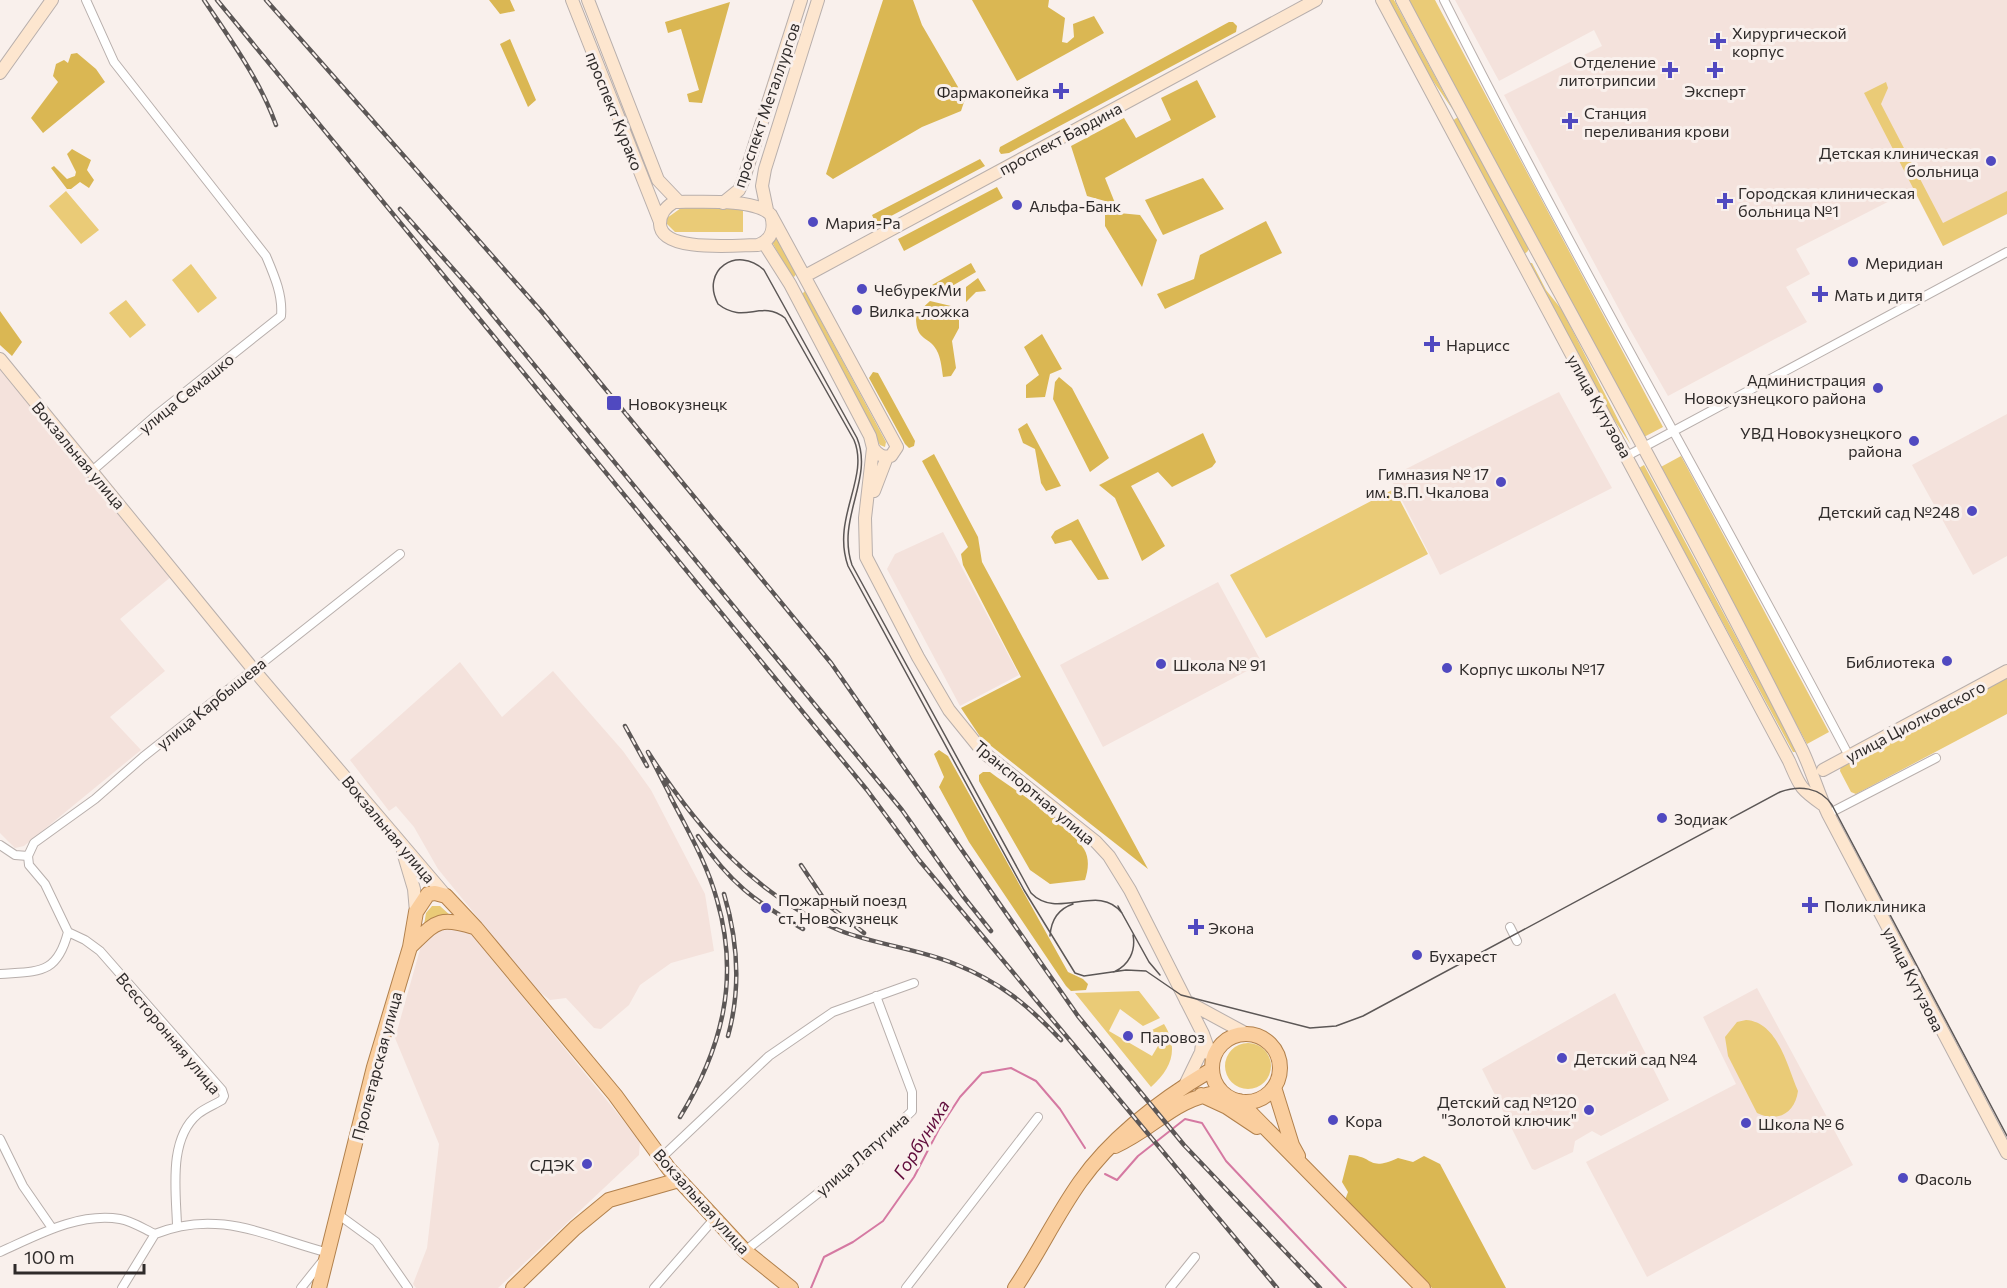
<svg xmlns="http://www.w3.org/2000/svg" width="2007" height="1288" viewBox="0 0 2007 1288" font-family="Commissioner,sans-serif">
  <rect width="100%" height="100%" fill="#f9f0ec"/>
  <path fill="#f4e2dc" d="M1455 0H2007V214L1943 246 1913 189 1796 249 1810 274 1786 287 1807 322 1668 396 1628 326 1504 95 1602 46 1594 30 1499 81Z
    M0 370 172 576 120 619 165 671 110 717 141 750 24 846 15 848 0 833Z
    M1559 392 1612 488 1440 575 1390 477Z
    M2007 414V556L1973 575 1912 465Z
    M943 532 1019 675 960 706 887 569 895 554Z
    M1218 582 1262 663 1103 747 1060 665Z
    M460 662 502 717 553 671 623 751 651 790 705 894 714 951 671 963 640 985 629 1005 601 1029 594 1028 566 998 550 1000 537 990 438 869 414 827 396 806 389 811 350 760Z
    M445 925 468 930 640 1141 639 1155 498 1288H416L413 1284 427 1248 439 1144 395 1038 421 946Z
    M1757 988 1853 1165 1647 1277 1586 1162 1736 1084 1703 1017Z
    M1615 993 1669 1100 1601 1136 1592 1131 1575 1141 1573 1152 1535 1170 1532 1169 1482 1069Z"/>
  <path fill="#eacb77" d="M1387 0H1394L1453 110 1422 65Z
    M1408 0H1435L1663 427 1642 438Z
    M1886 82 1888 88 1881 104 1943 223 2007 191V214L1943 246 1864 93Z
    M1458 117 1529 249 1527 252 1524 254 1452 121Z
    M66 191 99 230 81 244 49 206Z
    M681 208H743V232H675L667 224V218Z
    M773 237H776L797 273 794 277 791 276 772 242Z
    M1528 263H1532L1546 290 1562 310 1631 445 1603 403Z
    M191 264 217 298 198 313 172 280Z
    M805 291 886 442 885 447 880 445 800 296Z
    M126 300 146 325 130 338 109 313Z
    M1681 456 1829 732 1807 744 1659 468Z
    M1644 465 1796 749V752H1793L1639 468Z
    M1394 489 1428 554 1266 638 1230 575Z
    M2007 676V714L1856 794 1851 792 1840 771 1841 765Z
    M432 906H440L452 917 424 925 426 913Z
    M1139 991 1160 1018 1143 1026 1120 1009 1109 1031 1152 1056 1158 1046 1148 1032 1164 1024C1179 1048 1172 1069 1151 1087L1075 993Z
    M1746 1020C1778 1022 1787 1066 1798 1091 1795 1113 1778 1123 1757 1113L1728 1056 1725 1037 1737 1022Z
    M1225 1066a23 23 0 1 1 46 0a23 23 0 1 1-46 0Z"/>
  <path fill="#dab753" d="M489 0H510L515 11 500 14Z
    M883 0H913L922 25 965 99 961 111 922 127 833 179 826 174Z
    M972 0H1049L1048 7 1065 18 1062 42 1067 43 1074 37 1073 24 1094 16 1104 33 1017 81Z
    M730 2 702 103 689 102 687 94 699 90 681 29 668 33 665 22Z
    M1229 22H1233L1237 26 1236 32 1009 153 1001 154 999 151 1000 147Z
    M510 39 536 100 528 107 500 44Z
    M77 53 96 69 105 82 43 133 31 118 58 82 53 76 56 64 64 60 68 63 71 54Z
    M1197 80 1216 117 1105 178 1119 213 1140 215 1157 240 1142 287 1105 226V201L1087 196 1071 146 1124 118 1136 138 1171 120 1161 98Z
    M72 149 91 160 87 170 94 180 89 188 80 182 71 189H67L51 168 54 166 67 179 75 176 76 172 67 154Z
    M980 159 985 166 876 224 872 215Z
    M1203 178 1224 209 1163 235 1145 200Z
    M997 187 1003 198 904 251 898 239Z
    M1266 221 1282 253 1165 309 1157 294 1194 279 1200 255Z
    M971 263 976 272 935 296 932 285Z
    M978 278 986 291 976 292 966 302V287Z
    M930 301 951 306 959 313V328L952 341 956 368 951 376 943 377C942 370 941 360 938 353 930 334 915 344 916 314Z
    M0 311 22 342 12 356 0 345Z
    M1042 334 1062 369 1050 374 1045 397 1026 398V385L1039 375 1024 347Z
    M873 372 878 373 915 441 914 446 909 448 905 444 869 378Z
    M1059 377 1072 388 1109 458 1090 472 1053 399 1055 382Z
    M1027 423 1061 486 1046 491 1041 483 1035 449 1023 443 1018 429Z
    M1203 433 1216 462 1212 467 1172 487 1158 472 1131 486 1165 546 1142 561 1115 498 1099 485Z
    M934 454 978 537 982 562 1148 869 981 738 961 708 1021 677 963 565 961 554 968 547 922 461Z
    M1078 519 1109 579 1098 580 1071 540 1055 544 1051 537 1055 531Z
    M939 750 948 756 1068 972 1083 979 1088 984 1086 990 1071 991 1066 986 969 842 939 787 944 777 934 754Z
    M983 772H990C1018 793 1065 820 1084 849 1090 859 1088 870 1085 880L1050 884 1030 870 979 781V775Z
    M1349 1155C1375 1156 1367 1172 1398 1158L1413 1162 1424 1156 1440 1164 1506 1288H1432L1347 1204 1345 1200 1348 1192 1342 1182Z"/>
  <g fill="none" stroke-linecap="round" stroke-linejoin="round">
    <path stroke="#d579a2" stroke-width="2" d="M1105 1174 1117 1180 1138 1156 1185 1119 1202 1123 1226 1161 1346 1288
      M811 1288 824 1257 853 1242 883 1221 914 1177 939 1129 960 1097 982 1073 1011 1068 1036 1081 1060 1109 1085 1148"/>
    <defs>
      <path id="street" d="M86 0 114 62 266 256C274 275 283 295 281 316L154 417 92 471
        M1444 0C1572 255 1716 503 1849 756
        M1627 456 2007 252
        M1828 814 1936 758
        M0 845 15 855 28 856
        M1510 927 1517 941
        M0 974C39 971 57 975 68 932
        M0 1139 23 1186 52 1228
        M661 1158 769 1056 833 1012 914 983
        M339 1215 376 1242 408 1288
        M177 1225C176 1191 168 1139 198 1114 205 1108 214 1105 222 1100L224 1096 222 1090 100 951 85 940 68 932 45 884 29 865 28 856 34 843 95 799 143 757 400 554
        M155 1234C219 1208 267 1237 329 1253L301 1288
        M745 1251 865 1156 912 1111V1092L876 996
        M0 1252C36 1236 78 1212 120 1219 132 1221 144 1229 155 1234
        M122 1288 155 1234
        M654 1288 714 1219
        M906 1288 1038 1117
        M1170 1288 1195 1257"/>
      <path id="secondary" d="M572 0 660 222
        M588 0 658 180 679 202
        M1382 0 1789 761C1800 786 1799 788 1822 804
        M1402 0C1534 250 1675 497 1802 750 1812 771 1818 793 1828 814L2007 1153
        M0 73 52 0
        M723 203 739 190 743 181 801 0
        M767 210 762 186 765 169 818 0
        M771 215C775 229 772 240 758 245 736 245 661 253 660 224 660 213 666 207 674 202 697 202 756 198 771 215L897 447 891 456C883 458 878 455 873 448
        M764 243 790 284 870 436 873 448 865 518 866 557 918 657 949 710 983 752 1096 842 1109 856 1130 890 1203 1034 1212 1059
        M805 276 1316 0
        M0 359 253 669 446 896
        M874 491 887 457
        M1823 770 2007 671
        M403 852 414 889 416 912
        M1186 1001 1245 1033
        M1185 1085 1201 1052 1203 1036"/>
      <path id="primary" d="M410 947C436 922 437 916 474 927
        M1212 1068a34 34 0 1 1 68 0a34 34 0 1 1-68 0Z
        M1274 1087 1292 1145 1298 1156
        M1201 1095 1227 1107 1257 1127
        M1239 1101 1423 1288
        M1115 1146C1157 1127 1173 1098 1222 1092
        M319 1288 374 1067 410 947 416 912 428 894 435 893 446 896 476 928 615 1095 669 1169 745 1251 791 1288
        M513 1288 575 1228 609 1200 679 1180
        M1015 1288C1038 1254 1056 1216 1080 1182 1113 1135 1162 1099 1211 1070"/>
    </defs>
    <use href="#street" stroke="#b8afac" stroke-width="10"/>
    <use href="#secondary" stroke="#b8afac" stroke-width="14"/>
    <use href="#primary" stroke="#b1804c" stroke-width="16"/>
    <use href="#street" stroke="#fff" stroke-width="8"/>
    <use href="#secondary" stroke="#fde6cf" stroke-width="12"/>
    <use href="#primary" stroke="#face9e" stroke-width="14"/>
    <path stroke="#5c5756" stroke-width="1.5" d="M1118 906 1149 962 1160 975
      M1122 913C1098 882 1058 921 1031 893L852 565C836 518 874 479 857 438L764 270C737 245 700 270 718 304 745 325 760 299 785 318L854 440C870 478 831 518 848 566L1024 890 1075 973 1084 976 1126 970 1146 971 1181 995 1310 1028 1336 1026 1363 1016 1780 792C1799 785 1820 787 1832 805L2007 1136
      M1050 936C1051 920 1058 909 1073 904
      M1114 972C1129 965 1136 951 1133 935"/>
    <defs>
      <path id="rail" d="M204 0C230 39 260 80 276 125
        M217 0 867 790 919 860 1277 1288
        M266 0 542 312 831 663 1078 1016 1184 1145 1320 1288
        M400 209 478 297 902 810 963 896 991 931
        M625 726 647 766
        M669 793 648 752C696 827 756 898 841 931 878 945 919 949 955 964 1000 982 1028 1005 1061 1040
        M670 796C687 829 707 863 717 900 740 979 722 1049 680 1117
        M698 836C730 883 754 901 803 929
        M801 865 828 905 864 933
        M724 894C738 941 741 989 728 1036"/>
    </defs>
    <use href="#rail" stroke="#5c5756" stroke-width="4.5"/>
    <use href="#rail" stroke="#f9f0ec" stroke-width="2" stroke-dasharray="7" stroke-linecap="butt"/>
  </g>
  <g fill="#5049c0" stroke="#f9f0ec" stroke-width="2">
    <path d="M1715 32h6v6h6v6h-6v6h-6v-6h-6v-6h6z"/>
    <path d="M1667 61h6v6h6v6h-6v6h-6v-6h-6v-6h6z"/>
    <path d="M1712 61h6v6h6v6h-6v6h-6v-6h-6v-6h6z"/>
    <path d="M1058 82h6v6h6v6h-6v6h-6v-6h-6v-6h6z"/>
    <path d="M1567 112h6v6h6v6h-6v6h-6v-6h-6v-6h6z"/>
    <circle cx="1991" cy="161" r="6"/>
    <path d="M1722 192h6v6h6v6h-6v6h-6v-6h-6v-6h6z"/>
    <circle cx="1017" cy="205" r="6"/>
    <circle cx="813" cy="222" r="6"/>
    <circle cx="1853" cy="262" r="6"/>
    <circle cx="862" cy="289" r="6"/>
    <path d="M1817 285h6v6h6v6h-6v6h-6v-6h-6v-6h6z"/>
    <circle cx="857" cy="310" r="6"/>
    <path d="M1429 335h6v6h6v6h-6v6h-6v-6h-6v-6h6z"/>
    <circle cx="1878" cy="388" r="6"/>
    <rect x="606" y="395" width="16" height="16" rx="3"/>
    <circle cx="1914" cy="441" r="6"/>
    <circle cx="1501" cy="482" r="6"/>
    <circle cx="1972" cy="511" r="6"/>
    <circle cx="1947" cy="661" r="6"/>
    <circle cx="1161" cy="664" r="6"/>
    <circle cx="1447" cy="668" r="6"/>
    <circle cx="1662" cy="818" r="6"/>
    <path d="M1807 896h6v6h6v6h-6v6h-6v-6h-6v-6h6z"/>
    <circle cx="766" cy="908" r="6"/>
    <path d="M1193 918h6v6h6v6h-6v6h-6v-6h-6v-6h6z"/>
    <circle cx="1417" cy="955" r="6"/>
    <circle cx="1128" cy="1036" r="6"/>
    <circle cx="1562" cy="1058" r="6"/>
    <circle cx="1589" cy="1110" r="6"/>
    <circle cx="1333" cy="1120" r="6"/>
    <circle cx="1746" cy="1123" r="6"/>
    <circle cx="587" cy="1164" r="6"/>
    <circle cx="1903" cy="1178" r="6"/>
  </g>
  <g text-anchor="middle" dominant-baseline="central" stroke-width="6" stroke-linejoin="round" paint-order="stroke">
    <g font-size="16" fill="#2f2b2a" stroke="#f9f0ec" text-anchor="start">
      <text x="1732" y="32">Хирургической<tspan x="1732" dy="18">корпус</tspan></text>
      <text x="1656" y="61" text-anchor="end">Отделение<tspan x="1656" dy="18">литотрипсии</tspan></text>
      <text x="1715" y="90" text-anchor="middle">Эксперт</text>
      <text x="1049" y="91" text-anchor="end">Фармакопейка</text>
      <text x="1584" y="112">Станция<tspan x="1584" dy="18">переливания крови</tspan></text>
      <text x="1979" y="152" text-anchor="end">Детская клиническая<tspan x="1979" dy="18">больница</tspan></text>
      <text x="1738" y="192">Городская клиническая<tspan x="1738" dy="18">больница №1</tspan></text>
      <text x="1029" y="205">Альфа-Банк</text>
      <text x="825" y="222">Мария-Ра</text>
      <text x="1865" y="262">Меридиан</text>
      <text x="874" y="289">ЧебурекМи</text>
      <text x="1834" y="294">Мать и дитя</text>
      <text x="869" y="310">Вилка-ложка</text>
      <text x="1446" y="344">Нарцисс</text>
      <text x="1866" y="379" text-anchor="end">Администрация<tspan x="1866" dy="18">Новокузнецкого района</tspan></text>
      <text x="628" y="403">Новокузнецк</text>
      <text x="1902" y="432" text-anchor="end">УВД Новокузнецкого<tspan x="1902" dy="18">района</tspan></text>
      <text x="1489" y="473" text-anchor="end">Гимназия № 17<tspan x="1489" dy="18">им. В.П. Чкалова</tspan></text>
      <text x="1960" y="511" text-anchor="end">Детский сад №248</text>
      <text x="1935" y="661" text-anchor="end">Библиотека</text>
      <text x="1173" y="664">Школа № 91</text>
      <text x="1459" y="668">Корпус школы №17</text>
      <text x="1674" y="818">Зодиак</text>
      <text x="778" y="899">Пожарный поезд<tspan x="778" dy="18">ст. Новокузнецк</tspan></text>
      <text x="1824" y="905">Поликлиника</text>
      <text x="1208" y="927">Экона</text>
      <text x="1429" y="955">Бухарест</text>
      <text x="1140" y="1036">Паровоз</text>
      <text x="1574" y="1058">Детский сад №4</text>
      <text x="1577" y="1101" text-anchor="end">Детский сад №120<tspan x="1577" dy="18">"Золотой ключик"</tspan></text>
      <text x="1345" y="1120">Кора</text>
      <text x="1758" y="1123">Школа № 6</text>
      <text x="575" y="1164" text-anchor="end">СДЭК</text>
      <text x="1915" y="1178">Фасоль</text>
    </g>
    <g font-size="16" fill="#2f2b2a" stroke="#f9f0ec">
      <text transform="translate(766 105) rotate(-71)">проспект Металлургов</text>
      <text transform="translate(615 111) rotate(68)">проспект Курако</text>
      <text transform="translate(1060 138) rotate(-28)">проспект Бардина</text>
      <text transform="translate(186 393) rotate(-39)">улица Семашко</text>
      <text transform="translate(1600 406) rotate(61)">улица Кутузова</text>
      <text transform="translate(79 455) rotate(50)">Вокзальная улица</text>
      <text transform="translate(211 703) rotate(-39)">улица Карбышева</text>
      <text transform="translate(1915 721) rotate(-28)">улица Циолковского</text>
      <text transform="translate(1035 792) rotate(40)">Транспортная улица</text>
      <text transform="translate(389 829) rotate(50)">Вокзальная улица</text>
      <text transform="translate(1914 979) rotate(63)">улица Кутузова</text>
      <text transform="translate(169 1033) rotate(50)">Всесторонняя улица</text>
      <text transform="translate(376 1066) rotate(-75)">Пролетарская улица</text>
      <text transform="translate(862 1154) rotate(-41)">улица Латугина</text>
      <text transform="translate(702 1201) rotate(48)">Вокзальная улица</text>
    </g>
    <g font-size="18" font-style="italic" fill="#5f0a3a" stroke="#f9f0ec">
      <text transform="translate(921 1139) rotate(-58)">Горбуниха</text>
    </g>
  </g>
  <path d="M15 1264v9h129v-9" fill="none" stroke="#2f2b2a" stroke-width="3"/>
  <text x="24" y="1264" font-size="18" fill="#2f2b2a" stroke="#f9f0ec" stroke-width="4.5" paint-order="stroke">100 m</text>
</svg>
